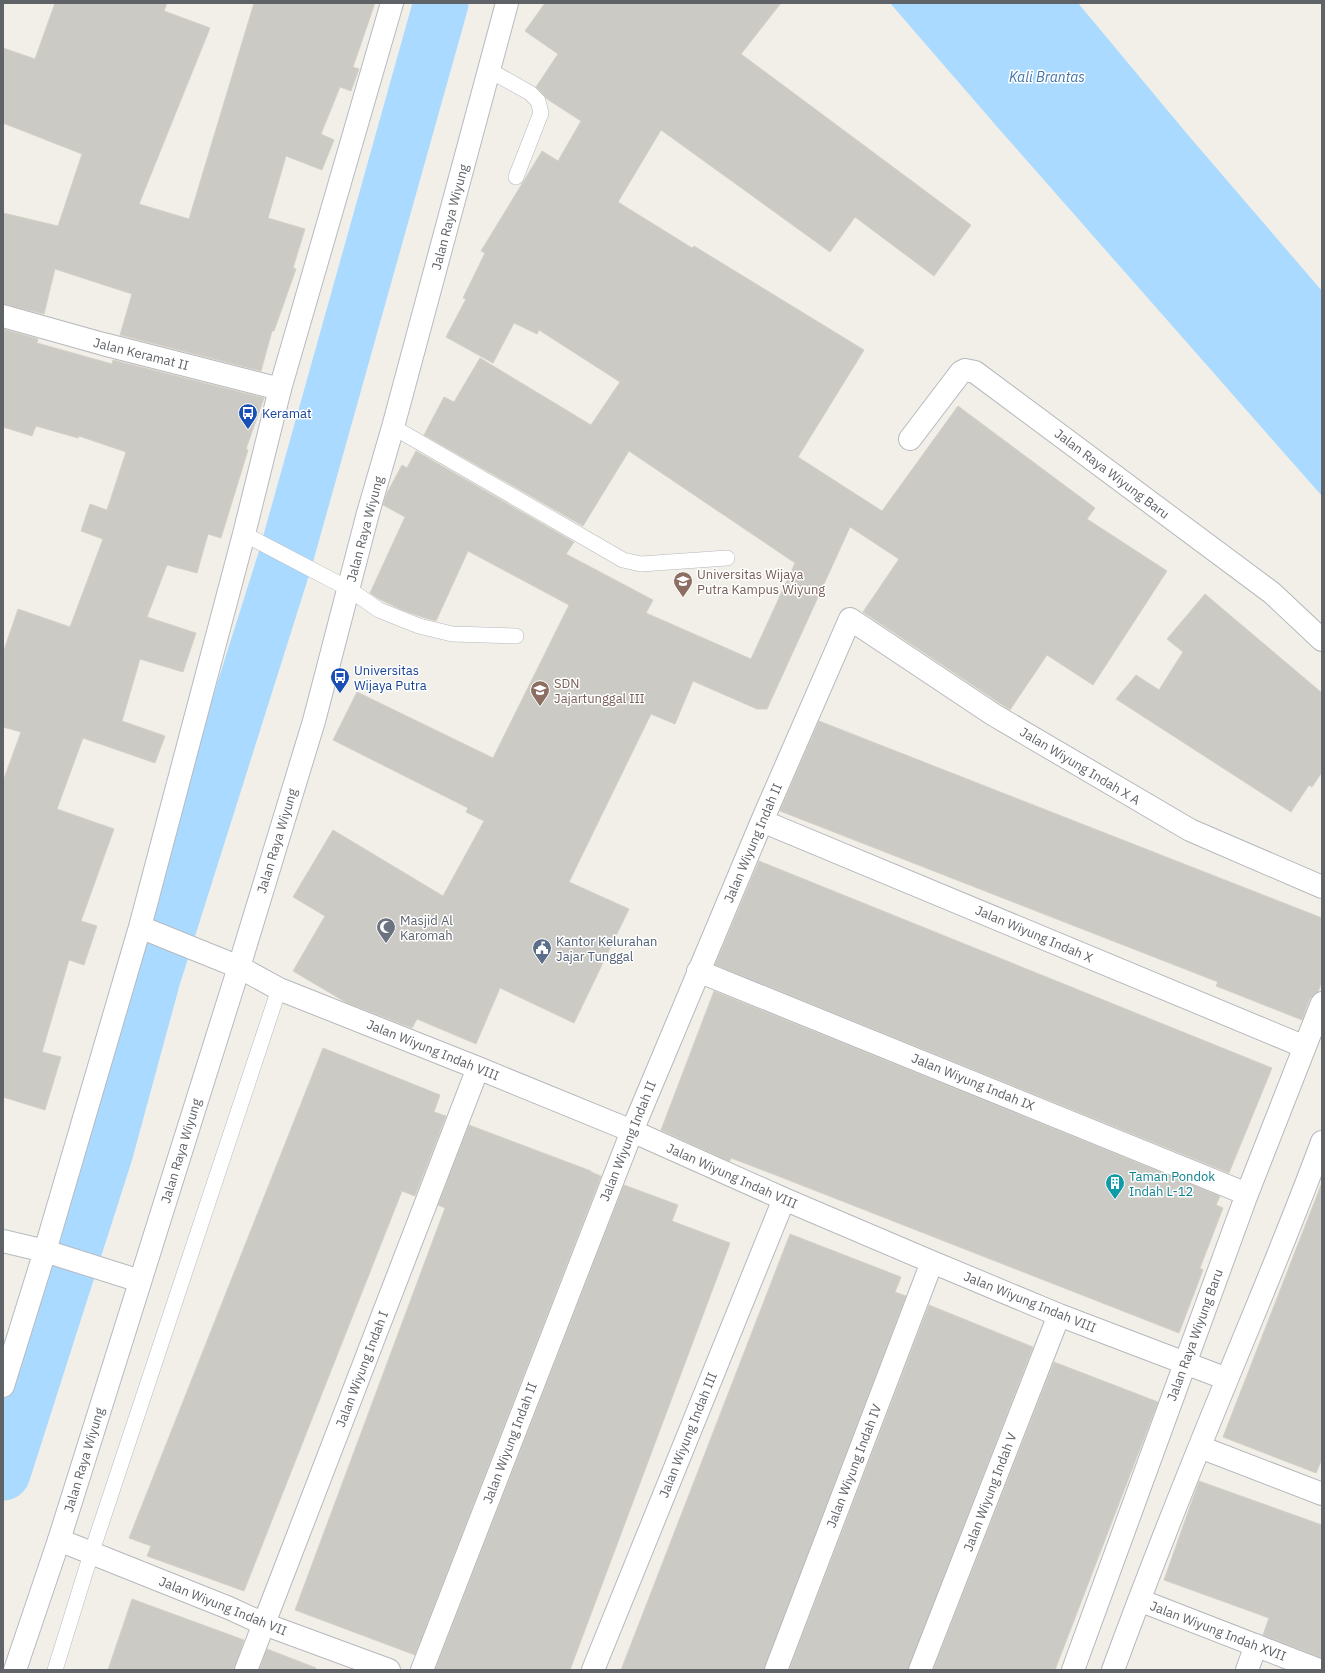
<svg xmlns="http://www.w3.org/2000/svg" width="1325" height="1673" viewBox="0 0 1325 1673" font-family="'IBM Plex Sans',sans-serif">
  <rect width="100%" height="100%" fill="#f1efe8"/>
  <path fill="#aadaff" d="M890 3H1078L1188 135 1322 291V496L999 129Z"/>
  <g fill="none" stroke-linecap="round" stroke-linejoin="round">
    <path stroke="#aadaff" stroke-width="55" d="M3 1473 106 1151 153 978 285 560 441 3"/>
  </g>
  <path fill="#cccac5" stroke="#d6d1c6" d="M55 3H167L164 11 210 28 139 204 189 219 254 3H375L353 67 359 69 351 91 340 87 321 134 334 140 322 170 286 156 268 218 305 229 293 268 296 269 274 331H272L261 371 120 335 132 294 55 269 44 314 3 304V213L58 226 82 154 3 123V48L35 59Z
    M545 3H781L741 54 971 225 934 276 855 217 830 252 661 130 618 202 692 248 694 246 864 350 798 457 882 511 958 406 1095 508 1087 519 1167 571 1093 685 1047 655 1010 710 863 612 899 559 850 527 767 709H757L693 681 675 724 651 714 569 882 629 909 574 1023 500 988 476 1044 417 1019 412 1028 347 1003 293 971 325 916 293 897 333 830 443 896 484 821 466 812 468 808 333 740 357 692 493 758 569 605 468 551 436 621 422 617 402 610 379 599 370 593 405 517 383 505 387 493 402 465 407 468 416 451 574 542 566 554 653 600 646 613 751 659 795 563 629 451 583 526 424 435 444 397 454 402 480 358 591 425 620 382 539 330 537 334 514 323 493 363 446 337 466 299 463 298 485 253 481 251 542 151 558 161 581 121 547 99 536 87 558 54 525 31Z
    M3 329 38 339 37 343 112 364 113 360 264 398 246 449 248 450 221 538 208 534 197 573 167 565 147 617 196 633 183 672 140 659 122 721 165 736 155 763 83 738 57 809 114 829 81 921 97 926 84 965 69 960 42 1052 61 1057 45 1110 3 1097V781L21 732 3 727V653L18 609 70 627 103 539 81 531 90 504 107 510 126 452 79 436 78 438 36 426 32 436 3 427Z
    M1205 594 1322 693V772L1312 787 1309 785 1291 812 1116 699 1136 675 1159 690 1183 652 1167 639Z
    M819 721 1322 918V981L1318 992 1314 994 1310 998 1302 1020 1216 986 1218 982 780 811Z
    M759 861 1272 1068 1229 1173 715 965Z
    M714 991 1220 1196 1216 1205 1223 1208 1200 1268 1203 1270 1179 1333 778 1176 731 1158 730 1161 726 1160 661 1130Z
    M323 1048 440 1095 434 1112 446 1116 415 1196 402 1191 244 1591 147 1556 151 1546 129 1538Z
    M469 1125 591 1171V1172L601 1176 415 1655 295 1610 445 1208 438 1205Z
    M624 1185 678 1205 672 1221 730 1243 570 1670H435Z
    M1321 1185 1322 1459 1316 1473 1223 1437Z
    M790 1234 901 1277 895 1292 906 1296 764 1670H621Z
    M929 1305 1033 1347 908 1670H789Z
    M1054 1362 1158 1402 1055 1670H933Z
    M1199 1481 1322 1525V1658L1263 1635 1269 1618 1164 1580Z
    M132 1599 244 1640 234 1670H108Z
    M267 1649 316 1668V1670H259Z"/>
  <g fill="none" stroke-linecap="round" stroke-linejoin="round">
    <defs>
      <path id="lane" d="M489 70 530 93 538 101 541 113 516 177
        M393 427 623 560 641 564 727 558
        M244 534 349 589 379 610 419 626 452 634 516 636
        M55 1670 91 1554 279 989"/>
      <path id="street" d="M3 316 103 344 280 389
        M910 439 961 372 965 370 975 372 1272 593 1322 640
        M762 821 1305 1047
        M239 967 279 989 478 1068 632 1131 784 1199 932 1262 1059 1315 1227 1379
        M698 971 1247 1194
        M1200 1447 1322 1494
        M59 1540 229 1608 264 1624 389 1670
        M1139 1600 1319 1670
        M246 1670 478 1068
        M422 1670 632 1131 762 821 850 619 994 715 1190 830 1322 887
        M593 1670 784 1199
        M776 1670 932 1262
        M920 1670 1059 1315
        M1073 1670 1247 1194 1322 1003
        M1113 1670C1149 1572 1188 1474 1228 1377 1260 1299 1293 1221 1322 1142
        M1247 1670 1256 1645"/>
      <path id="secondary" d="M140 927 239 967
        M3 1241 45 1251 140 1281
        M3 1386 45 1251 140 927 244 534 280 389 392 3
        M15 1670 59 1540 239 967 314 721 368 513 393 427 507 3"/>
    </defs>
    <use href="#lane" stroke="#b5b8bc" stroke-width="16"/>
    <use href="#street" stroke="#b5b8bc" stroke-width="24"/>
    <use href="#secondary" stroke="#b6babf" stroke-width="24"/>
    <use href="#lane" stroke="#fff" stroke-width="15"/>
    <use href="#street" stroke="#fff" stroke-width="22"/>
    <use href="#secondary" stroke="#fff" stroke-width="22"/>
  </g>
  <defs>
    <symbol id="bus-pin" viewBox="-11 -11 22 30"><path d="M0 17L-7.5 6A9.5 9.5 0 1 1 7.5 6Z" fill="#1a4fb4" stroke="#fff"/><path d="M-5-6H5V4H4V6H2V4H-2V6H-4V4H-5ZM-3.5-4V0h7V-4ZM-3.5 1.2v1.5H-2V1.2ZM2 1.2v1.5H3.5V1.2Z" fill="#fff"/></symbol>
    <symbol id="university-pin" viewBox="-11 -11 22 30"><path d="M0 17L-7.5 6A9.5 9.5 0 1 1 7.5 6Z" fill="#8d6e63" stroke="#fff"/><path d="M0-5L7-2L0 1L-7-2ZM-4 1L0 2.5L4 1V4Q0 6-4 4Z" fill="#fff"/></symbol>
    <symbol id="school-pin" viewBox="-11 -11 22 30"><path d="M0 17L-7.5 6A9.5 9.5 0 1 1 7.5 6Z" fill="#8d6e63" stroke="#fff"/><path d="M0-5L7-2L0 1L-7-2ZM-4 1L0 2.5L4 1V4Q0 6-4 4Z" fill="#fff"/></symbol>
    <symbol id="mosque-pin" viewBox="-11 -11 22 30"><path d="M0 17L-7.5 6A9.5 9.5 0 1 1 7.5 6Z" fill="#6b7280" stroke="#fff"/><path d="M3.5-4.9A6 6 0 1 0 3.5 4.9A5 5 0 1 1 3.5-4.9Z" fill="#fff"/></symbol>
    <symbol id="civic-pin" viewBox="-11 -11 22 30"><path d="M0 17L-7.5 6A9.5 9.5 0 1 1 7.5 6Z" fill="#5c6f8a" stroke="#fff"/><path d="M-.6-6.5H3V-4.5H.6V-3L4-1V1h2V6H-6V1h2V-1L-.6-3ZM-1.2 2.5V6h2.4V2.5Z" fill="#fff"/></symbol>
    <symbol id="building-pin" viewBox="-11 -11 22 30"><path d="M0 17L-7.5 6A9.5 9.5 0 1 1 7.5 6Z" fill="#0f9aa8" stroke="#fff"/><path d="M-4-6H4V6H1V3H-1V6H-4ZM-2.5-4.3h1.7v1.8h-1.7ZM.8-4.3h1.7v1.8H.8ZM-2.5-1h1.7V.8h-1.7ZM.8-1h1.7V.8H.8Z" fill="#fff"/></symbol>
  </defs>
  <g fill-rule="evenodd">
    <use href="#bus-pin" x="237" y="402" width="22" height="30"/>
    <use href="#university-pin" x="672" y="570" width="22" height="30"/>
    <use href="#bus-pin" x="329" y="666" width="22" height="30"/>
    <use href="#school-pin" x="529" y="679" width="22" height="30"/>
    <use href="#mosque-pin" x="375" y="916" width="22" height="30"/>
    <use href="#civic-pin" x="531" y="937" width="22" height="30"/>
    <use href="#building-pin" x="1104" y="1172" width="22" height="30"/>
  </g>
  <g text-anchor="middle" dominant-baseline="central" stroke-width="3" stroke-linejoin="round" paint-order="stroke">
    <g font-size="13" fill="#5f6368" stroke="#fff">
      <text transform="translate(450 217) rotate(-75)">Jalan Raya Wiyung</text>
      <text transform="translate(141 354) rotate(14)">Jalan Keramat II</text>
      <text transform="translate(1112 474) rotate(37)">Jalan Raya Wiyung Baru</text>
      <text transform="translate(365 529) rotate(-75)">Jalan Raya Wiyung</text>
      <text transform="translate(1080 766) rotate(31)">Jalan Wiyung Indah X A</text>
      <text transform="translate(277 841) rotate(-73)">Jalan Raya Wiyung</text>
      <text transform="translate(753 843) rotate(-67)">Jalan Wiyung Indah II</text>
      <text transform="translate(1034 934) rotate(23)">Jalan Wiyung Indah X</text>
      <text transform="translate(433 1050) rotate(22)">Jalan Wiyung Indah VIII</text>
      <text transform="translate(973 1082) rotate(22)">Jalan Wiyung Indah IX</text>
      <text transform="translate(628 1141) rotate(-68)">Jalan Wiyung Indah II</text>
      <text transform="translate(181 1151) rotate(-73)">Jalan Raya Wiyung</text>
      <text transform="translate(732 1176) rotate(24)">Jalan Wiyung Indah VIII</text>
      <text transform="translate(1030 1302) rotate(22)">Jalan Wiyung Indah VIII</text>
      <text transform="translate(1195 1335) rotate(-70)">Jalan Raya Wiyung Baru</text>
      <text transform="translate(362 1369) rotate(-69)">Jalan Wiyung Indah I</text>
      <text transform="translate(688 1435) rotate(-68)">Jalan Wiyung Indah III</text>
      <text transform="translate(510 1443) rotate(-69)">Jalan Wiyung Indah II</text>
      <text transform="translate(84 1460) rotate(-73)">Jalan Raya Wiyung</text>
      <text transform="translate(854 1466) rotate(-69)">Jalan Wiyung Indah IV</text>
      <text transform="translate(990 1492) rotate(-69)">Jalan Wiyung Indah V</text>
      <text transform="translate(223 1606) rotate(22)">Jalan Wiyung Indah VII</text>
      <text transform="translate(1218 1631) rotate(21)">Jalan Wiyung Indah XVII</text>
    </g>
    <g font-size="13" fill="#164399" stroke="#fff" text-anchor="start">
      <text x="262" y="413">Keramat</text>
      <text x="354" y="670">Universitas<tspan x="354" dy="15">Wijaya Putra</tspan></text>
    </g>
    <g font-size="13" fill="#785e54" stroke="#fff" text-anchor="start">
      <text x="697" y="574">Universitas Wijaya<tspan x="697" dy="15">Putra Kampus Wiyung</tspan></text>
      <text x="554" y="683">SDN<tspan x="554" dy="15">Jajartunggal III</tspan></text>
    </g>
    <g font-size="13" fill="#5b616d" stroke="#fff" text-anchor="start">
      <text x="400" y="920">Masjid Al<tspan x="400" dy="15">Karomah</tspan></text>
    </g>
    <g font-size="13" fill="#4e5e75" stroke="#fff" text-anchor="start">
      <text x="556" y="941">Kantor Kelurahan<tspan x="556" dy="15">Jajar Tunggal</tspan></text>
    </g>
    <g font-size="13" fill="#0d838f" stroke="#fff" text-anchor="start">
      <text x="1129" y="1176">Taman Pondok<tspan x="1129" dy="15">Indah L-12</tspan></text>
    </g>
    <g font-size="14" font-style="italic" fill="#4174aa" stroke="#fff">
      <text x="1047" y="77">Kali Brantas</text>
    </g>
  </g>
  <rect width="1325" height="1673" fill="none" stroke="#5f6368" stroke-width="8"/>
</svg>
